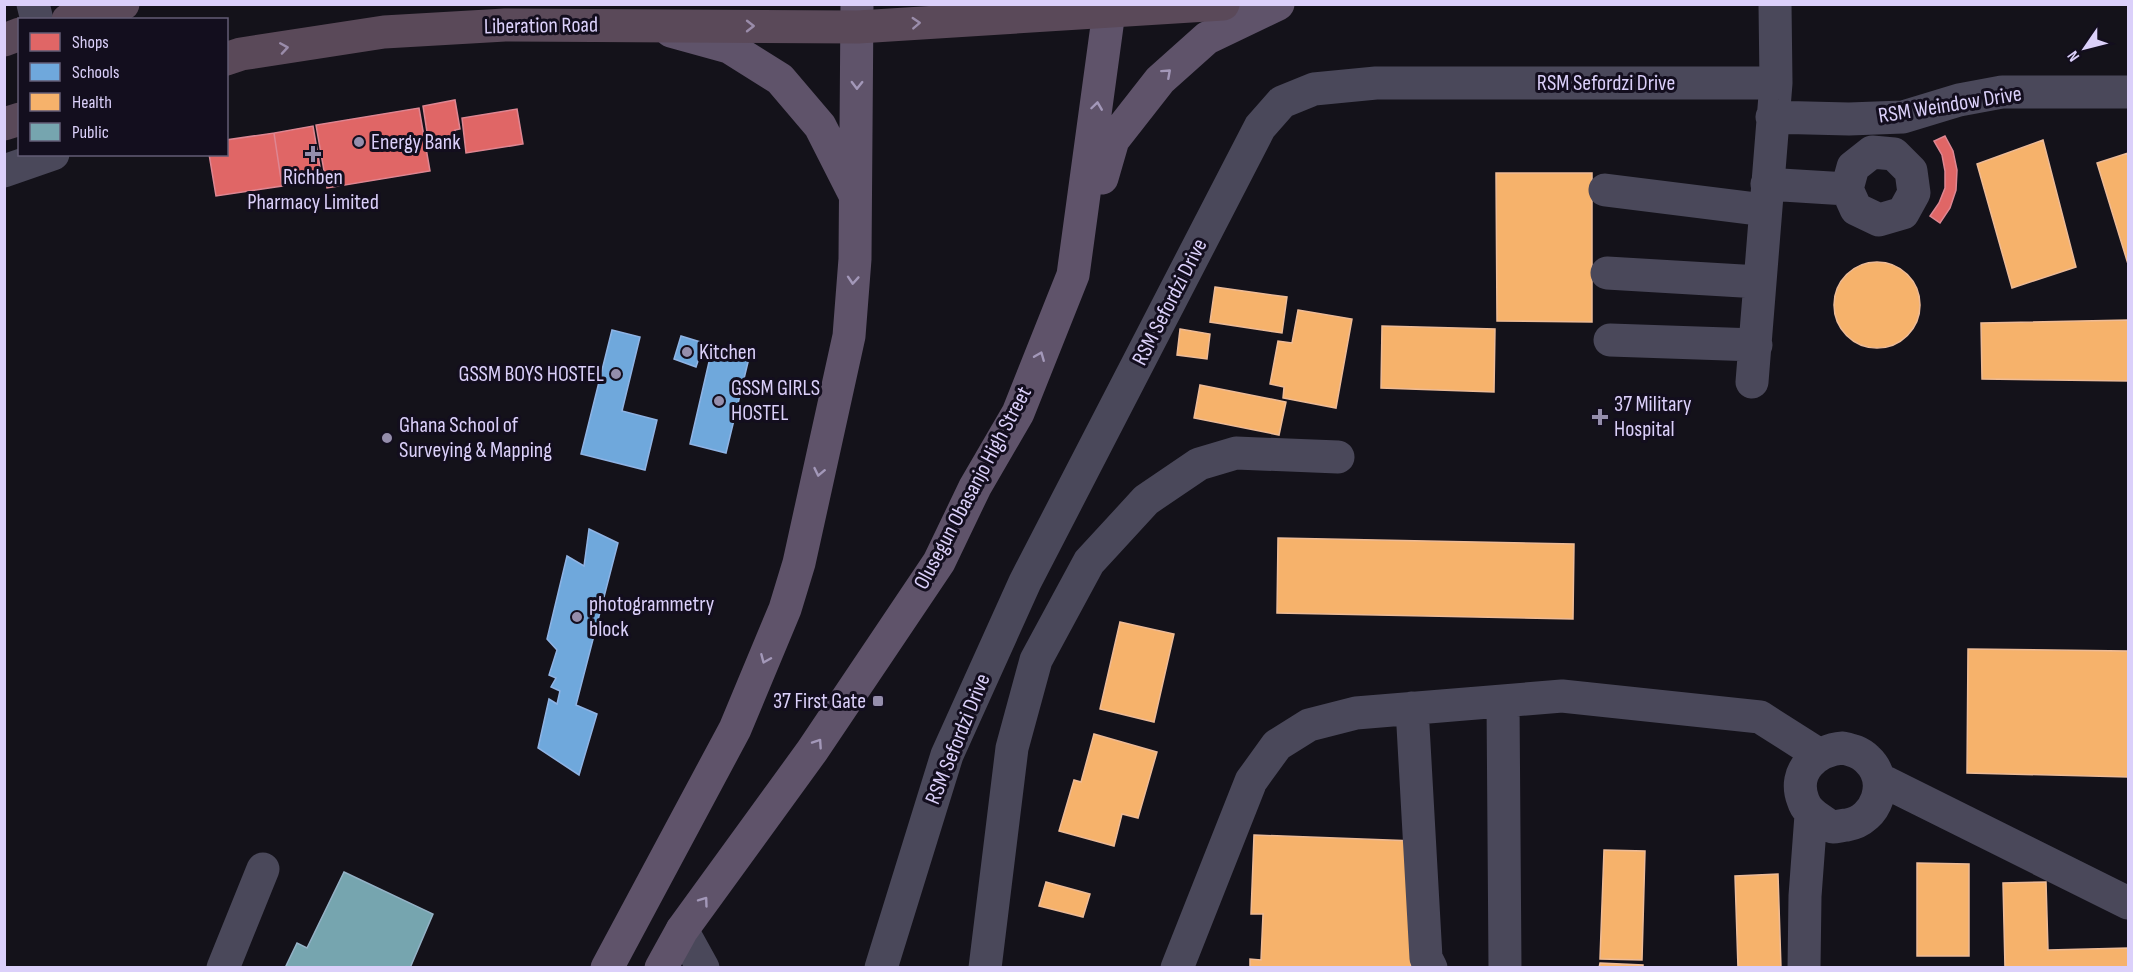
<svg xmlns="http://www.w3.org/2000/svg" width="2133" height="972" viewBox="0 0 2133 972" font-family="'Sofia Sans Condensed',sans-serif">
  <rect width="100%" height="100%" fill="#14121a"/>
  <path fill="#e06666" stroke="#de8692" stroke-width="1.5" d="M455 100 460 129 455 130 456 140 429 145 423 106Z
    M419 108 430 171 327 188 316 125Z
    M517 109 523 144 466 153 462 118Z
    M313 126 322 179 282 186 274 133Z
    M274 133 282 186 216 196 209 154H226V140Z
    M1945 136 1953 151 1957 170 1956 190 1950 208 1940 223 1930 216 1939 203 1945 188V171L1942 155 1934 141Z"/>
  <path fill="#6fa8dc" stroke="#8fb4e5" stroke-width="1.5" d="M612 330 640 337 622 411 657 420 645 470 581 454Z
    M681 336 704 343 696 367 674 359Z
    M712 349 749 358 726 453 690 444Z
    M589 529 618 543 576 705 597 714 579 775 538 748 549 699 557 704 560 691 551 687 556 678 549 675 557 650 547 639 567 556 584 566Z"/>
  <path fill="#f6b26b" stroke="#eebb96" stroke-width="1.5" d="M2043 140 2076 267 2012 288 1977 164Z
    M2128 153V264L2097 163Z
    M1496 173H1592V322L1497 321Z
    M1834 305a43 43 0 1 1 86 0a43 43 0 1 1-86 0Z
    M1215 287 1287 297 1282 333 1210 322Z
    M1298 310 1352 319 1336 408 1283 398 1284 387 1270 384 1278 341 1292 343Z
    M2128 320V381L1982 379 1981 323Z
    M1382 326 1495 329 1494 392 1381 388Z
    M1180 329 1210 334 1207 359 1177 355Z
    M1200 385 1286 402 1279 435 1194 418Z
    M1278 538 1574 544 1573 619 1277 613Z
    M1120 622 1174 634 1154 722 1100 709Z
    M1968 649 2128 651V777L1967 773Z
    M1094 734 1157 752 1138 818 1122 814 1114 846 1059 831 1074 780 1081 782Z
    M1254 835 1415 841 1411 968H1250V959L1261 960 1263 914H1251Z
    M1604 850 1645 851 1642 960 1600 959Z
    M1917 863 1969 864V956H1917Z
    M1778 874 1781 968H1738L1735 876Z
    M1046 882 1090 894 1083 917 1039 906Z
    M2046 882 2048 950 2128 948V968H2005L2003 883Z
    M1600 963 1643 965V968H1599Z"/>
  <path fill="#76a5af" stroke="#94b2c6" stroke-width="1.5" d="M344 872 433 914 410 968H285L297 943 307 948Z"/>
  <g fill="none" stroke-linecap="round" stroke-linejoin="round">
    <path stroke="#4a485a" stroke-width="33" d="M33 4 37 20
      M1772 117 1849 119 1903 117 1959 100 2002 92H2128
      M1872 152 1894 154 1911 171 1914 193 1903 213 1879 220 1856 209 1847 189 1853 167Z
      M4 171 53 154
      M1767 184 1847 189
      M1605 190 1765 210
      M1607 273 1759 282
      M1610 340 1756 345
      M1752 382 1776 83 1775 4
      M1503 701 1505 968
      M1412 708 1426 958 1431 968
      M1843 748C1852 750 1860 752 1867 759 1891 781 1877 820 1847 825 1843 825 1837 827 1833 827 1829 826 1824 822 1821 820 1813 815 1806 810 1803 800 1792 771 1816 750 1843 748Z
      M1879 779 2128 903
      M682 930 703 968
      M223 968 263 869
      M881 968 947 755 1025 582 1260 127 1282 102 1314 89 1376 83H1776
      M985 968 1012 748 1036 660 1089 562 1146 500 1199 464 1236 453 1338 457
      M1177 968 1251 781 1277 745 1309 725 1356 713 1562 696 1760 717 1818 754
      M1804 968 1805 896 1811 815"/>
    <path stroke="#5f536a" stroke-width="33" d="M671 31 729 47 780 79 820 126 854 193
      M1102 178 1113 140 1160 80 1207 38 1278 4
      M607 968 735 729 785 609 799 563 849 336 855 259 857 4
      M661 968 682 930 812 751 939 562 975 487 1018 413 1073 275 1110 4"/>
    <path stroke="#5a4959" stroke-width="33" d="M68 20 123 4
      M4 40 20 34
      M226 59 241 54 384 32 505 25 858 27 1223 4
      M4 124 20 119"/>
  </g>
  <defs><path id="oneway-chevron" d="M-2-3.5L2.5 0L-2 3.5" fill="none" stroke-width="1.6" stroke-linecap="round" stroke-linejoin="round" transform="scale(1.5)"/></defs>
  <g stroke="#9a8caa">
    <use href="#oneway-chevron" transform="translate(916 23) rotate(-3)"/>
    <use href="#oneway-chevron" transform="translate(750 26)"/>
    <use href="#oneway-chevron" transform="translate(284 48) rotate(-9)"/>
  </g>
  <g stroke="#a398b9">
    <use href="#oneway-chevron" transform="translate(1167 73) rotate(-42)"/>
    <use href="#oneway-chevron" transform="translate(857 85) rotate(91)"/>
    <use href="#oneway-chevron" transform="translate(1097 106) rotate(-82)"/>
    <use href="#oneway-chevron" transform="translate(853 280) rotate(94)"/>
    <use href="#oneway-chevron" transform="translate(1040 356) rotate(-68)"/>
    <use href="#oneway-chevron" transform="translate(819 472) rotate(102)"/>
    <use href="#oneway-chevron" transform="translate(765 659) rotate(113)"/>
    <use href="#oneway-chevron" transform="translate(818 743) rotate(-56)"/>
    <use href="#oneway-chevron" transform="translate(704 901) rotate(-54)"/>
  </g>
  <g fill="#958eac" stroke="#130e1e" stroke-width="2">
    <circle cx="359" cy="142" r="6"/>
    <path d="M310 145h6v6h6v6h-6v6h-6v-6h-6v-6h6z"/>
    <circle cx="687" cy="352" r="6"/>
    <circle cx="616" cy="374" r="6"/>
    <circle cx="719" cy="401" r="6"/>
    <path d="M1597 408h6v6h6v6h-6v6h-6v-6h-6v-6h6z"/>
    <circle cx="387" cy="438" r="6"/>
    <circle cx="577" cy="617" r="6"/>
    <rect x="872" y="695" width="12" height="12" rx="3"/>
  </g>
  <g text-anchor="middle" dominant-baseline="central" stroke-width="6" stroke-linejoin="round" paint-order="stroke">
    <g font-size="22" fill="#dbd0fa" stroke="#130e1e">
      <text transform="translate(541 26) rotate(-1)">Liberation Road</text>
      <text x="1606" y="83">RSM Sefordzi Drive</text>
      <text transform="translate(1950 105) rotate(-9)">RSM Weindow Drive</text>
      <text transform="translate(1170 302) rotate(-63)">RSM Sefordzi Drive</text>
      <text transform="translate(973 488) rotate(-62)">Olusegun Obasanjo High Street</text>
      <text transform="translate(958 739) rotate(-68)">RSM Sefordzi Drive</text>
    </g>
    <g font-size="22" fill="#dbd0fa" stroke="#130e1e" text-anchor="start">
      <text x="371" y="142">Energy Bank</text>
      <text x="313" y="177" text-anchor="middle">Richben<tspan x="313" dy="25">Pharmacy Limited</tspan></text>
      <text x="699" y="352">Kitchen</text>
      <text x="604" y="374" text-anchor="end">GSSM BOYS HOSTEL</text>
      <text x="731" y="388">GSSM GIRLS<tspan x="731" dy="25">HOSTEL</tspan></text>
      <text x="1614" y="404">37 Military<tspan x="1614" dy="25">Hospital</tspan></text>
      <text x="399" y="425">Ghana School of<tspan x="399" dy="25">Surveying &amp; Mapping</tspan></text>
      <text x="589" y="604">photogrammetry<tspan x="589" dy="25">block</tspan></text>
      <text x="866" y="701" text-anchor="end">37 First Gate</text>
    </g>
  </g>
  <rect width="2133" height="972" fill="none" stroke="#dbd0fa" stroke-width="12"/>
  <rect x="18" y="18" width="210" height="138" fill="#130e1e" stroke="#635c76" stroke-width="1.5"/>
  <rect x="30" y="33" width="30" height="18" fill="#e06666" stroke="#635c76" stroke-width="1.5"/>
  <text x="72" y="48" font-size="18" fill="#dbd0fa">Shops</text>
  <rect x="30" y="63" width="30" height="18" fill="#6fa8dc" stroke="#635c76" stroke-width="1.5"/>
  <text x="72" y="78" font-size="18" fill="#dbd0fa">Schools</text>
  <rect x="30" y="93" width="30" height="18" fill="#f6b26b" stroke="#635c76" stroke-width="1.5"/>
  <text x="72" y="108" font-size="18" fill="#dbd0fa">Health</text>
  <rect x="30" y="123" width="30" height="18" fill="#76a5af" stroke="#635c76" stroke-width="1.5"/>
  <text x="72" y="138" font-size="18" fill="#dbd0fa">Public</text>
  <g transform="translate(2085 48) rotate(235)" stroke="#130e1e" stroke-width="4.5" paint-order="stroke">
  <path d="M0-4.5L10 22L0 15L-10 22Z" fill="#dbd0fa"/>
  <text y="-9" font-size="16" font-weight="bold" text-anchor="middle" fill="#dbd0fa">N</text>
  </g>
</svg>
